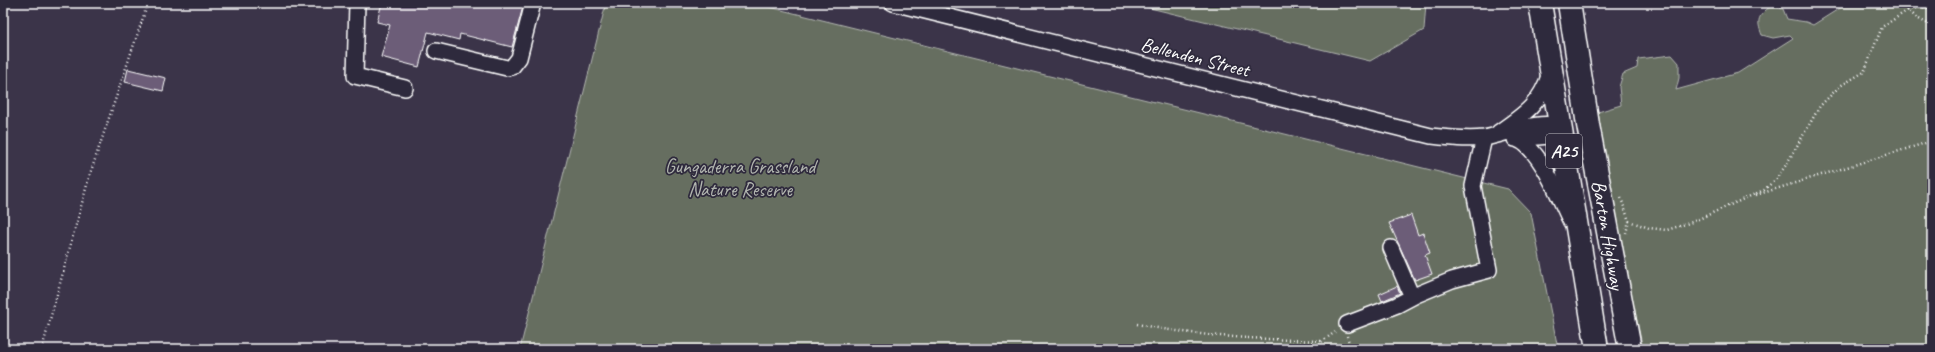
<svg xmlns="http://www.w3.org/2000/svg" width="1935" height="352" viewBox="0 0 1935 352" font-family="Caveat,sans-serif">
  <rect width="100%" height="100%" fill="#3b3449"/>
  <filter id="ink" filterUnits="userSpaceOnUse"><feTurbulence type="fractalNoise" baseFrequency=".025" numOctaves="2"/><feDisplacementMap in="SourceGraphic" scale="8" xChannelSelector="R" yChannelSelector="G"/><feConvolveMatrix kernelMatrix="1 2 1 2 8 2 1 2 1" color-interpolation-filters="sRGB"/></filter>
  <g filter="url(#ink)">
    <path fill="#666e61" stroke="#b2b6b0" d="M606 3H753L1508 189 1531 213 1558 349H520Z
      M1129 3H1426L1424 30 1370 61Z
      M1848 3H1932V349H1643L1613 209 1598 112 1621 105 1619 87 1623 74 1637 68 1638 59 1672 55 1679 63V78L1676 90 1738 73 1793 38 1790 35 1773 38 1762 35C1756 20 1758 16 1771 6L1783 9 1787 19 1806 22 1813 25Z"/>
    <path fill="#6c5d78" stroke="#fff" d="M382 3H524L512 47 460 34 459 40 428 32 419 67 381 57 390 25 377 22Z
      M128 69 166 78 163 91 125 82Z
      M1411 215 1418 235 1423 233 1430 253 1425 255 1432 274 1415 280 1389 223Z
      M1397 286 1400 293 1382 301 1379 294Z"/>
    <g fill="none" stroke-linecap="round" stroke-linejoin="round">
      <defs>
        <path id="minor" d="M357 3 355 76 405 88
          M893 3 1431 136C1449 138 1466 140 1484 138 1504 135 1541 118 1560 127
          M436 51 507 68 512 67 519 58 533 3
          M1499 132C1525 114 1541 103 1550 73
          M1515 139 1549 136 1561 130
          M1516 139C1540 147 1560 200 1571 222
          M1391 248 1412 297
          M1347 324 1397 305 1416 295 1452 280 1489 270 1473 186 1484 138"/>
        <path id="highway" d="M1540 3 1597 349
          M1569 3 1588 125 1630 349"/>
      </defs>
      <use href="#minor" stroke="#fff" stroke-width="18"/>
      <use href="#highway" stroke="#fff" stroke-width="25"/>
      <path stroke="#fff" stroke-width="2.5" stroke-dasharray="1 3" stroke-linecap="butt" d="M1893 3 1908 10 1924 7 1932 8
        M1756 195 1932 141
        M1621 198 1629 221 1626 233
        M1629 221 1649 228 1667 230 1692 222 1764 190 1776 179 1786 165 1820 106 1840 86 1864 72 1882 27 1908 10 1917 18 1932 26
        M1137 324C1198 337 1260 339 1323 341
        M1347 336 1351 349
        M42 349 90 174 148 3
        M1312 349 1335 332"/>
      <use href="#minor" stroke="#2f2a3d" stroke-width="15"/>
      <use href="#highway" stroke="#2f2a3d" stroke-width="22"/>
    </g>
  </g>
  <g text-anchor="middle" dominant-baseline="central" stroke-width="3.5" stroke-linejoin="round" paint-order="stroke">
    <rect fill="#2f2a3d" stroke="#c1bfc5" stroke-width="1" x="1546" y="134" width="36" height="34" rx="3"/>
    <g font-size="19" font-weight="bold" fill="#fff">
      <text x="1564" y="151">A25</text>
    </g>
    <g font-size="20" fill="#fff" stroke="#2f2a3d">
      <text transform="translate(1195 57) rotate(14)">Bellenden Street</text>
      <text transform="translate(1608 235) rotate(80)">Barton Highway</text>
    </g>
    <g font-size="20" fill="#b2b6b0" stroke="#2f2a3d">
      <text x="740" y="166">Gungaderra Grassland<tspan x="740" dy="23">Nature Reserve</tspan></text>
    </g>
  </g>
  <rect width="1935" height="352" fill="none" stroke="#2f2a3d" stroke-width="16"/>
  <rect x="8" y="8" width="1919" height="336" fill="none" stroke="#fff" stroke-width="1.5" filter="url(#ink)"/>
</svg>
